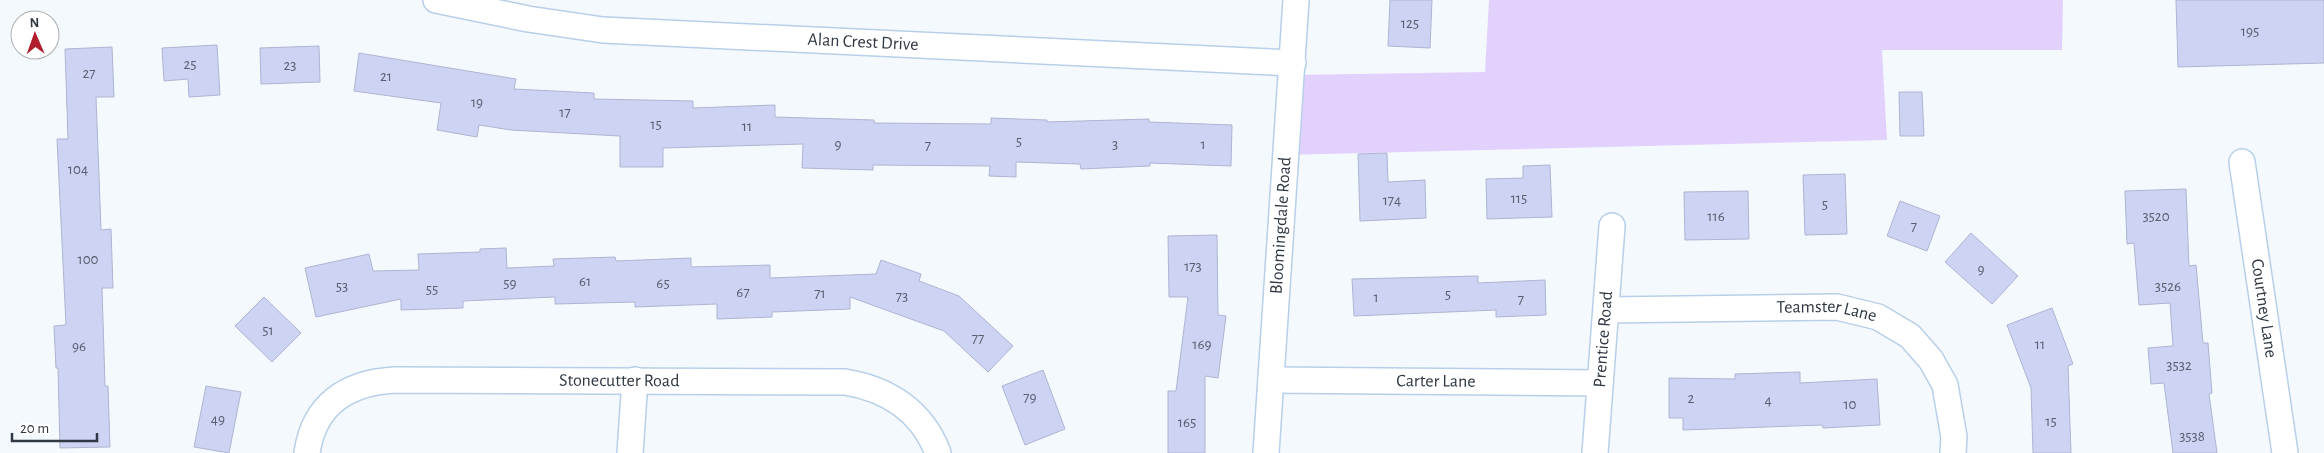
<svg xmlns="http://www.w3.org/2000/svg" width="2324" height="453" viewBox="0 0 2324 453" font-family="'Alegreya Sans',sans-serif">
  <rect width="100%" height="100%" fill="#f4f9fe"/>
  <path fill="#e3d1fd" d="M1489 0H2063L2062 50H1882L1887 140 1283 155 1288 75 1485 72Z"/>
  <path fill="#cdd3f2" stroke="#aeb4d2" d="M1390 0H1432L1430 48 1388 46Z
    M2176 0H2324V63L2178 67Z
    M217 45 220 95 189 97 188 79 164 81 162 48Z
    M319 46 320 82 261 84 260 48Z
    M112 47 114 97H96L101 230 111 229 113 288H102L105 386H108L110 447 60 448 58 368H56L54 326 66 325 57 139H68L65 49Z
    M359 53 516 79 514 89 594 93V99L693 101V108L775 105V117L874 120V123L991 124V118L1047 120V122L1149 119V122L1232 125 1231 166 1150 163V166L1081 169 1080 164 1016 162V177L989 176 990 166 873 165V170L802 168 803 144 663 148V167H620V136L511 130 479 125 477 137 437 130 441 103 354 91Z
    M1899 92H1922L1924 136H1900Z
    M1387 153 1388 182 1425 180 1426 218 1360 221 1358 154Z
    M1550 165 1552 217 1487 219 1486 179 1523 178V166Z
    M1845 174 1847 234 1805 235 1803 175Z
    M2186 189 2189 266 2196 265 2203 343H2208L2212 393 2209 394 2217 453H2173L2164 383 2151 384 2148 348 2173 346 2170 303 2139 305 2134 243 2127 244 2125 191Z
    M1748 191 1749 239 1685 240 1684 192Z
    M1900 201 1940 216 1927 251 1887 236Z
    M1971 233 2018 276 1992 304 1945 262Z
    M1217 235 1218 315 1226 316 1218 378 1205 376V453H1168V391H1176L1188 297H1169L1168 236Z
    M506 248 507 268 554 266 553 259 615 257 616 261 691 258V267L770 265V278L876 274 881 260 921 274 919 281 959 296 1013 346 988 372 944 331 850 297V309L772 312V317L717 319V304L635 307V302L555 304V297L463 301V308L401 310V299L316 317 305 268 369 254 373 271 419 270 418 254 480 252V249Z
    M1478 276V283L1545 280 1546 315 1496 317V310L1354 316 1352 279Z
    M264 297 301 333 272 362 235 326Z
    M2052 308 2073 364 2068 366 2071 453H2033L2031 388 2007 325Z
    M1043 370 1065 429 1025 445 1002 386Z
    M1800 372V383L1877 379 1880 425 1823 428 1822 425 1683 430V418H1669V378L1735 379V374Z
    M206 386 241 392 229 453 194 447Z"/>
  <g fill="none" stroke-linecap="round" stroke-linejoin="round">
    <defs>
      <g id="minor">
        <path id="s1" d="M436 0 528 19 603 30 1293 63"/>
        <path id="s2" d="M2242 162 2285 453"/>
        <path id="s3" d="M1607 310 1837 307 1878 317 1910 336 1931 360 1945 385 1954 437 1953 453"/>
        <path id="s4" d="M1271 380 1600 383"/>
        <path id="s5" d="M307 453C314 404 347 383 394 380L845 382C888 389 922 411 938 453"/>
        <path d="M630 453 635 380"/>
        <path id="s6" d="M1266 453 1296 0"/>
        <path id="s7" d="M1595 453 1612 226"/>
      </g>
    </defs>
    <use href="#minor" stroke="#b8cfe9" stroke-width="28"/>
    <use href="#minor" stroke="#fff" stroke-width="25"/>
  </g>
  <g text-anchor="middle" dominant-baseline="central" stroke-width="4" stroke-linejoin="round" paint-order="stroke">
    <g font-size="15" fill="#565f6f">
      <text x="1410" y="23">125</text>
      <text x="2250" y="31">195</text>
      <text x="190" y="64">25</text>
      <text x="290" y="65">23</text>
      <text x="89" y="73">27</text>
      <text x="386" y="76">21</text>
      <text x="477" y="102">19</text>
      <text x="565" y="112">17</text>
      <text x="656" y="124">15</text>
      <text x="747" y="126">11</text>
      <text x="1019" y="141">5</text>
      <text x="838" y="144">9</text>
      <text x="1115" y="144">3</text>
      <text x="1203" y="144">1</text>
      <text x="928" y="145">7</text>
      <text x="78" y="169">104</text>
      <text x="1519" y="198">115</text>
      <text x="1392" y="200">174</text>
      <text x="1825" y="204">5</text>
      <text x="1716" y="216">116</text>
      <text x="2156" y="216">3520</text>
      <text x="1914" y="226">7</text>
      <text x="88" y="259">100</text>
      <text x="1193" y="266">173</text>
      <text x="1981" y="269">9</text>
      <text x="585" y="281">61</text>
      <text x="510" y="283">59</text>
      <text x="663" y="283">65</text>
      <text x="342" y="286">53</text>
      <text x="2168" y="286">3526</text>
      <text x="432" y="289">55</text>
      <text x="743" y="292">67</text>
      <text x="820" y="293">71</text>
      <text x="1448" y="294">5</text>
      <text x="902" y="296">73</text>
      <text x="1376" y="297">1</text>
      <text x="1521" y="299">7</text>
      <text x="268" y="330">51</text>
      <text x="978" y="338">77</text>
      <text x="1202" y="344">169</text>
      <text x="2040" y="344">11</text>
      <text x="79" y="346">96</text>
      <text x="2179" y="365">3532</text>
      <text x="1030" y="397">79</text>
      <text x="1691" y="398">2</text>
      <text x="1768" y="400">4</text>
      <text x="1850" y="404">10</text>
      <text x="218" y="419">49</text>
      <text x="2051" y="421">15</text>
      <text x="1187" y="422">165</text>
      <text x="2192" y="436">3538</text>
    </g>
    <g font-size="18" fill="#2f3843" stroke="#fff">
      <text stroke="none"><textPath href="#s1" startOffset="430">Alan Crest Drive</textPath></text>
      <text stroke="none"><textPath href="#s6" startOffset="228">Bloomingdale Road</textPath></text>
      <text stroke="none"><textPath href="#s2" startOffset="148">Courtney Lane</textPath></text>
      <text stroke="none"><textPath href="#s3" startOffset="220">Teamster Lane</textPath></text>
      <text stroke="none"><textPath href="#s7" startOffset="114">Prentice Road</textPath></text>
      <text stroke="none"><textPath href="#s5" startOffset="350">Stonecutter Road</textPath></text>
      <text stroke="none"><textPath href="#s4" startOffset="165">Carter Lane</textPath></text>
    </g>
  </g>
  <g transform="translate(35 35) rotate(358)"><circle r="24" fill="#ffffff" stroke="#acafb4"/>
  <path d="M0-4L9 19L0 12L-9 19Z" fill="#b01d2d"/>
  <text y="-8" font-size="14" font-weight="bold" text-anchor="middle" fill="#2f3843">N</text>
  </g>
  <path d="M12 433v8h85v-8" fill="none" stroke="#2f3843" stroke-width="2.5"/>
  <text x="20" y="433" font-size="15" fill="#2f3843" stroke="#ffffff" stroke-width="4" paint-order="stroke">20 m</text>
</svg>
